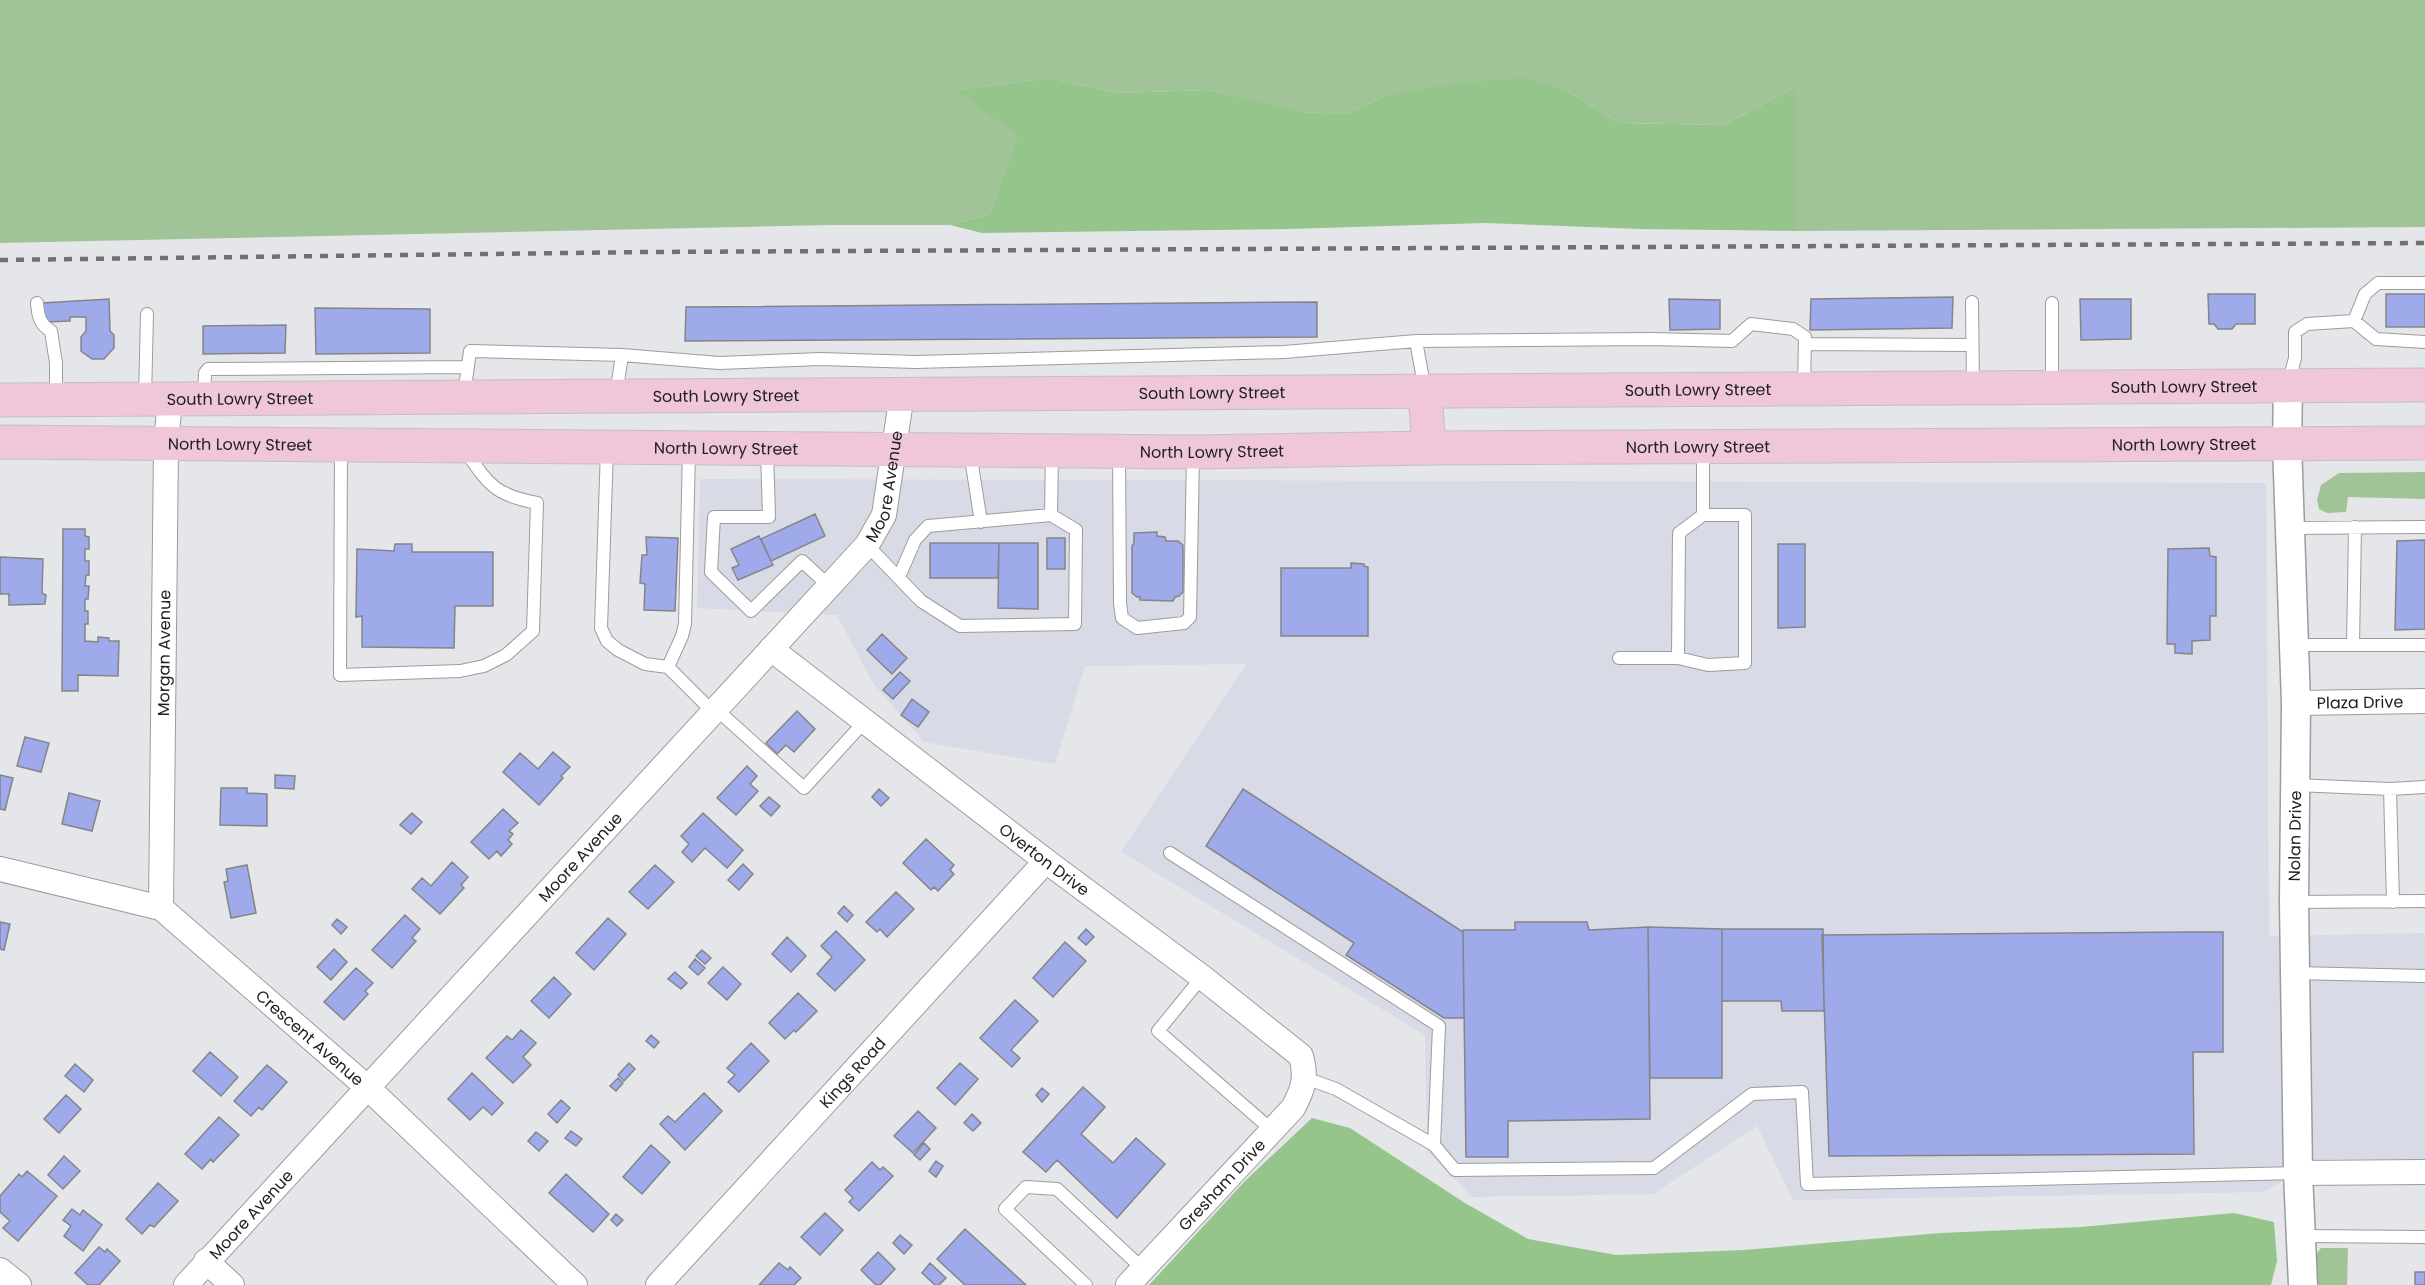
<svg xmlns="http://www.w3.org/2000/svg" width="2425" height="1285" viewBox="0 0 2425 1285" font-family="Poppins,sans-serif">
  <rect width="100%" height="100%" fill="#e5e6e9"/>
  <path fill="#d8dae5" d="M700 479 2266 483 2269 936 2425 933V1159H2323L2263 1192 1793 1200 1757 1126 1653 1194 1472 1197 1427 1151 1425 1035 1121 852 1246 664 1085 666 1055 764 924 742 873 683 837 615 697 608Z"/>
  <path fill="#a0c498" d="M0 0H2425V227L1795 231V87L1724 125 1619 123 1568 91 1385 96 1346 114 1298 112 1208 90 1116 93 1051 78 956 90 1017 136 990 214 950 225H829L0 243Z
    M2425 472V499L2348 497 2346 512 2327 513 2319 509 2317 500 2321 485 2339 473Z
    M2321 1248H2348L2347 1285H2316V1254Z"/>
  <path fill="#96c58c" d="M1525 77 1568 91 1619 123 1724 125 1795 87V231L1640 229 1485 223 1289 229 982 233 950 225 990 214 1017 136 955 90 1051 78 1116 93 1208 90 1303 112 1346 114 1385 96 1444 85Z
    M1312 1118 1350 1128 1465 1203 1528 1239 1616 1255 1744 1250 1940 1233 2081 1227 2234 1213 2274 1222 2277 1261 2271 1285H1149L1246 1180Z"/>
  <path fill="#9faaea" stroke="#848588" stroke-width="1.5" d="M2208 294H2255V324H2236L2232 329H2218L2214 324H2209Z
    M2386 294H2425V327H2386Z
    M1953 297 1952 328 1810 330 1811 299Z
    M109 299 110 331 114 335V348L104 359H92L81 351V337L86 331V317H70V321L44 322 42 303Z
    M1669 299 1720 300V329L1670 330Z
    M2080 299H2131V339L2081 340Z
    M1317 302V337L685 341 686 307Z
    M315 308 430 309V353L316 354Z
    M286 325 285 353 203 354V326Z
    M815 514 825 536 771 561 761 539Z
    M63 529H85V536L89 537V549H85V561H89V575H86L85 586H89L88 599H85V611H88V624H85V641L98 642V637L109 638V641H119L118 676 78 675V691H62Z
    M1157 532V536L1165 537 1166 541H1178L1183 545V592L1179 596 1175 597 1173 601 1140 600V597H1137L1132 593V546L1134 543V533Z
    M759 536 773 565 738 580 732 568 739 565 731 549Z
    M646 537 678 538 675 611 644 610 645 584 640 583 642 555H647Z
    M1047 538H1065V569H1047Z
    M2425 540V629L2395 630 2397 541Z
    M930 543H999L998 578H930Z
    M999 543H1038V609L998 608Z
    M395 544H412V552H493V606H455L454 648 362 647V616L356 617 357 549 394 551Z
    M1778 544H1805V627L1778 628Z
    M2209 548 2210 556 2216 557V616H2210V640L2192 641V654L2175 653V644H2167L2168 549Z
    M0 557 43 559 42 593 46 595 45 604 9 605V594H0Z
    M1351 563 1364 564V566L1368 567V636H1281V568H1351Z
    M882 634 907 658 892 674 867 650Z
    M900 672 910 681 893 699 883 690Z
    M912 699 929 712 918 727 901 715Z
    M797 711 815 729 794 752 786 745 777 754 766 743Z
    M25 737 49 743 41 772 17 766Z
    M553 752 570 767 561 776 563 778 539 805 503 772 520 753 538 769Z
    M747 766 757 776 750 784 758 791 736 815 717 798Z
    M0 775 13 778 5 810 0 809Z
    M275 775 295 776 294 789 275 788Z
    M221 788H247V793L267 794V826L220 825Z
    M879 789 889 798 881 806 872 797Z
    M1243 789 1463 932 1464 1018H1444L1346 955 1354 943 1206 846Z
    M69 793 100 801 92 831 62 824Z
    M769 797 780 806 771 816 760 806Z
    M503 809 518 823 509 831 513 834 508 840 512 844 501 856 497 851 489 859 471 842Z
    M412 813 422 822 411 834 400 825Z
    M703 813 743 850 727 868 705 848 692 862 682 852 689 844 681 836Z
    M926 839 954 865 950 870 954 874 938 891 934 887 931 890 903 863Z
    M452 862 468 877 461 885 464 888 440 914 412 889 422 878 431 886Z
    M743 864 753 874 739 890 728 880Z
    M247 865 256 913 231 918 224 882 228 881 226 869Z
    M655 865 674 882 648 909 629 892Z
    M896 892 914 909 887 937 880 929 877 932 866 922Z
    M844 906 853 915 847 922 838 913Z
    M405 915 420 929 412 938 416 941 392 968 372 950Z
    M608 918 626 934 594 970 576 953Z
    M337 919 347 927 341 934 332 925Z
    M0 922 10 924 4 950 0 949Z
    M1515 922H1587L1589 930 1648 927 1650 1119 1508 1121V1157H1466L1463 930H1515Z
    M1648 927 1722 929V1078H1650Z
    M1086 929 1094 937 1086 945 1078 938Z
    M1722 929H1823L1824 1011H1782L1781 1001H1722Z
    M836 931 865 960 835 991 817 974 832 957 821 946Z
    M2194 932H2223V1052H2193L2194 1154 1829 1156 1822 935Z
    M787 937 806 956 791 972 772 954Z
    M1065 942 1086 961 1053 997 1033 978Z
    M334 949 347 962 331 980 317 967Z
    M702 950 711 958 705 964 696 956Z
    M695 959 705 968 698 975 689 967Z
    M723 967 741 984 727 1000 708 983Z
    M356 968 373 983 365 991 368 994 344 1020 324 1002Z
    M675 972 687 983 681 989 668 979Z
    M554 977 571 994 549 1018 531 1001Z
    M798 993 817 1011 796 1032 794 1030 785 1039 769 1023Z
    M1015 1000 1038 1021 1011 1050 1020 1058 1012 1067 980 1038Z
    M521 1030 536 1043 523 1057 531 1065 513 1083 486 1058 507 1036 512 1040Z
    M651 1035 659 1042 654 1048 646 1041Z
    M751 1043 769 1061 739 1092 728 1082 735 1075 727 1068Z
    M210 1052 238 1077 221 1096 193 1071Z
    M629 1063 635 1069 624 1081 618 1075Z
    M960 1063 978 1079 955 1105 937 1088Z
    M75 1064 93 1080 84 1092 65 1076Z
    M267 1065 287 1082 262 1110 259 1107 251 1116 234 1101Z
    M472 1073 503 1103 492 1115 483 1107 470 1120 448 1099Z
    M618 1078 623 1083 616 1091 610 1086Z
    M1083 1087 1105 1107 1081 1134 1113 1163 1136 1138 1165 1164 1117 1218 1057 1160 1046 1172 1023 1152Z
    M1042 1088 1049 1094 1042 1102 1036 1095Z
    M704 1093 722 1111 685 1150 660 1124 668 1116 675 1122Z
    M66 1095 81 1109 59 1133 44 1119Z
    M561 1100 570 1108 557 1123 548 1114Z
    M918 1111 936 1128 913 1153 894 1136Z
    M972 1114 981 1123 973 1131 964 1123Z
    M219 1117 239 1135 213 1162 211 1159 202 1169 185 1154Z
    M571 1131 582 1139 576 1146 565 1138Z
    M536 1132 548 1141 539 1151 528 1141Z
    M924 1143 930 1149 920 1160 914 1155Z
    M651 1145 670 1162 642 1194 623 1177Z
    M64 1156 80 1171 63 1189 48 1175Z
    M936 1161 943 1166 936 1177 929 1171Z
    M872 1162 880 1170 883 1167 893 1176 859 1211 849 1202 853 1198 845 1190Z
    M27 1171 57 1196 18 1241 3 1228 10 1221 0 1212V1196L19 1174 22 1177Z
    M566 1174 609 1214 593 1232 549 1193Z
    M158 1183 178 1201 154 1227 150 1225 142 1234 126 1219Z
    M72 1209 80 1215 83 1210 102 1225 83 1251 64 1236 71 1226 63 1220Z
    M825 1213 843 1230 820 1255 801 1237Z
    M616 1214 623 1220 617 1226 611 1220Z
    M965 1229 1026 1285H965L937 1259Z
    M900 1235 912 1245 904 1254 893 1243Z
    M99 1247 105 1252 107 1249 120 1261 99 1285H88L75 1273Z
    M878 1252 895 1269 880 1285H876L861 1270Z
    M779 1263 788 1270 790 1267 801 1278 794 1285H759Z
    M930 1263 946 1278 939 1285H935L922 1273Z
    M2415 1272H2425V1285H2415Z"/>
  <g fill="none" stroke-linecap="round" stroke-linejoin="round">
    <defs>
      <path id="service" d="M1972 302 1973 385
        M37 303C38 315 39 324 51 331L56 363V399
        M2052 303V387
        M2354 321 2376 339 2425 342
        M1416 341 1425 390
        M1805 344 1972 345
        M2288 385 2295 358V332L2307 324 2354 321 2365 294 2378 283H2425
        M464 395 470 351 622 355 719 363 821 359 915 362 1284 352 1416 341 1653 339 1732 341 1751 324 1793 329 1805 337 1804 388
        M616 395 622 355
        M145 398 147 314
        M204 398 205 373 208 369 468 367
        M341 446 340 675 460 671 484 666 506 655 533 631 537 503C494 495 488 484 465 450
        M1703 448V515L1679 533 1678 658 1708 665 1745 663V515H1703
        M607 449 601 628 607 641 618 650 645 664 668 667 713 712
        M767 451 769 517H714L711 572 751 611 802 561 829 586
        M1119 451 1120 603 1122 618 1137 628 1184 623 1190 617 1193 455
        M970 452 981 522
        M2290 528 2425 527
        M867 545 921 601 960 626 1075 624 1076 530 1051 515 1052 452
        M899 577 915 540 928 526 1051 515
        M2294 645H2425
        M2353 645 2355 527
        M1619 658H1678
        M668 667 682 636 685 624 689 450
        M716 709 804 788 866 720
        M2295 785 2390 789 2425 787
        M2390 789 2393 902
        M1170 853 1439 1026 1434 1145 1455 1170 1654 1168 1752 1094 1802 1092 1807 1184 2298 1173
        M2294 902 2425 901
        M2295 973 2425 976
        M1202 977 1158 1031 1273 1131
        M1305 1078 1336 1089 1434 1145
        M2302 1236 2425 1237
        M1086 1285 1005 1209 1026 1187 1057 1189 1143 1269"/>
      <g id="minor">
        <path id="s1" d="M771 649 1046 861 1202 977 1301 1056C1307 1077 1303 1090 1293 1108L1128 1285"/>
        <path id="s2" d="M2296 703 2425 701"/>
        <path id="s3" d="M0 869 161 908 368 1088 575 1285"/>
        <path id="s4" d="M161 908 166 444 170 399"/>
        <path d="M2298 1173 2425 1172"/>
        <path d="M206 1261 232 1285"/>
        <path d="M0 1270 19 1285"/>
        <path id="s5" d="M186 1285 867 545 884 515 902 394"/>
        <path id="s6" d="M658 1285 1046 861"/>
      </g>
      <path id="tertiary" d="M2288 387 2287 444 2296 703 2294 902 2298 1173 2303 1285"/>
      <g id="primary">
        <path d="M1425 392 1429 448"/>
        <path id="s7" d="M0 400 2425 385"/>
        <path id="s8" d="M0 442 1193 452 1429 448 2425 443"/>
      </g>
    </defs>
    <use href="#service" stroke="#9c9c9f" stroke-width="14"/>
    <use href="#minor" stroke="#9c9c9f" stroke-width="26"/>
    <use href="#tertiary" stroke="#9c9c9f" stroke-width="31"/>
    <use href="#primary" stroke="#c1c1c1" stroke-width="35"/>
    <use href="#service" stroke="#fff" stroke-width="12"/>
    <use href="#minor" stroke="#fff" stroke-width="24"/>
    <use href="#tertiary" stroke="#fff" stroke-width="28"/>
    <use href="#primary" stroke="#efc6da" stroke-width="33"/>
    <path stroke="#707073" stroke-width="4.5" stroke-dasharray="8 8" stroke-linecap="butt" d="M0 260 649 252 2425 243"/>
  </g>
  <g text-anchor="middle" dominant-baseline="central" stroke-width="5" stroke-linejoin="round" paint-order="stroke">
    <g font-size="16" fill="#212123" stroke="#fff">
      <text stroke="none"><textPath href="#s7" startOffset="2184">South Lowry Street</textPath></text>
      <text stroke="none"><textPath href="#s7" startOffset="1698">South Lowry Street</textPath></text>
      <text stroke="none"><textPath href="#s7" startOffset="1212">South Lowry Street</textPath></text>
      <text stroke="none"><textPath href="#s7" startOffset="726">South Lowry Street</textPath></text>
      <text stroke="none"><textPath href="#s7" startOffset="240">South Lowry Street</textPath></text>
      <text stroke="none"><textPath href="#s8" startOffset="240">North Lowry Street</textPath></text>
      <text stroke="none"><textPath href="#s8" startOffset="2184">North Lowry Street</textPath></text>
      <text stroke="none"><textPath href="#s8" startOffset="1698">North Lowry Street</textPath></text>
      <text stroke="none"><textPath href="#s8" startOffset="726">North Lowry Street</textPath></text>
      <text stroke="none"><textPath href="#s8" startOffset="1212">North Lowry Street</textPath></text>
      <text stroke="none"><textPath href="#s5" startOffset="1068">Moore Avenue</textPath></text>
      <text stroke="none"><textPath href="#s4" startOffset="255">Morgan Avenue</textPath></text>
      <text stroke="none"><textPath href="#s2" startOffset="64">Plaza Drive</textPath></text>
      <text transform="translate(2295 836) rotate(-89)">Nolan Drive</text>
      <text stroke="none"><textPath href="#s5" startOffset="582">Moore Avenue</textPath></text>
      <text stroke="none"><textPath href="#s1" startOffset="345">Overton Drive</textPath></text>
      <text stroke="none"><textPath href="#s3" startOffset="363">Crescent Avenue</textPath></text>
      <text stroke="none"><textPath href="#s6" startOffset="288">Kings Road</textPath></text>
      <text transform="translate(1222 1185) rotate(-47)">Gresham Drive</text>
      <text stroke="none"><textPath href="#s5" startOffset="96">Moore Avenue</textPath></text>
    </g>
  </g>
</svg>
